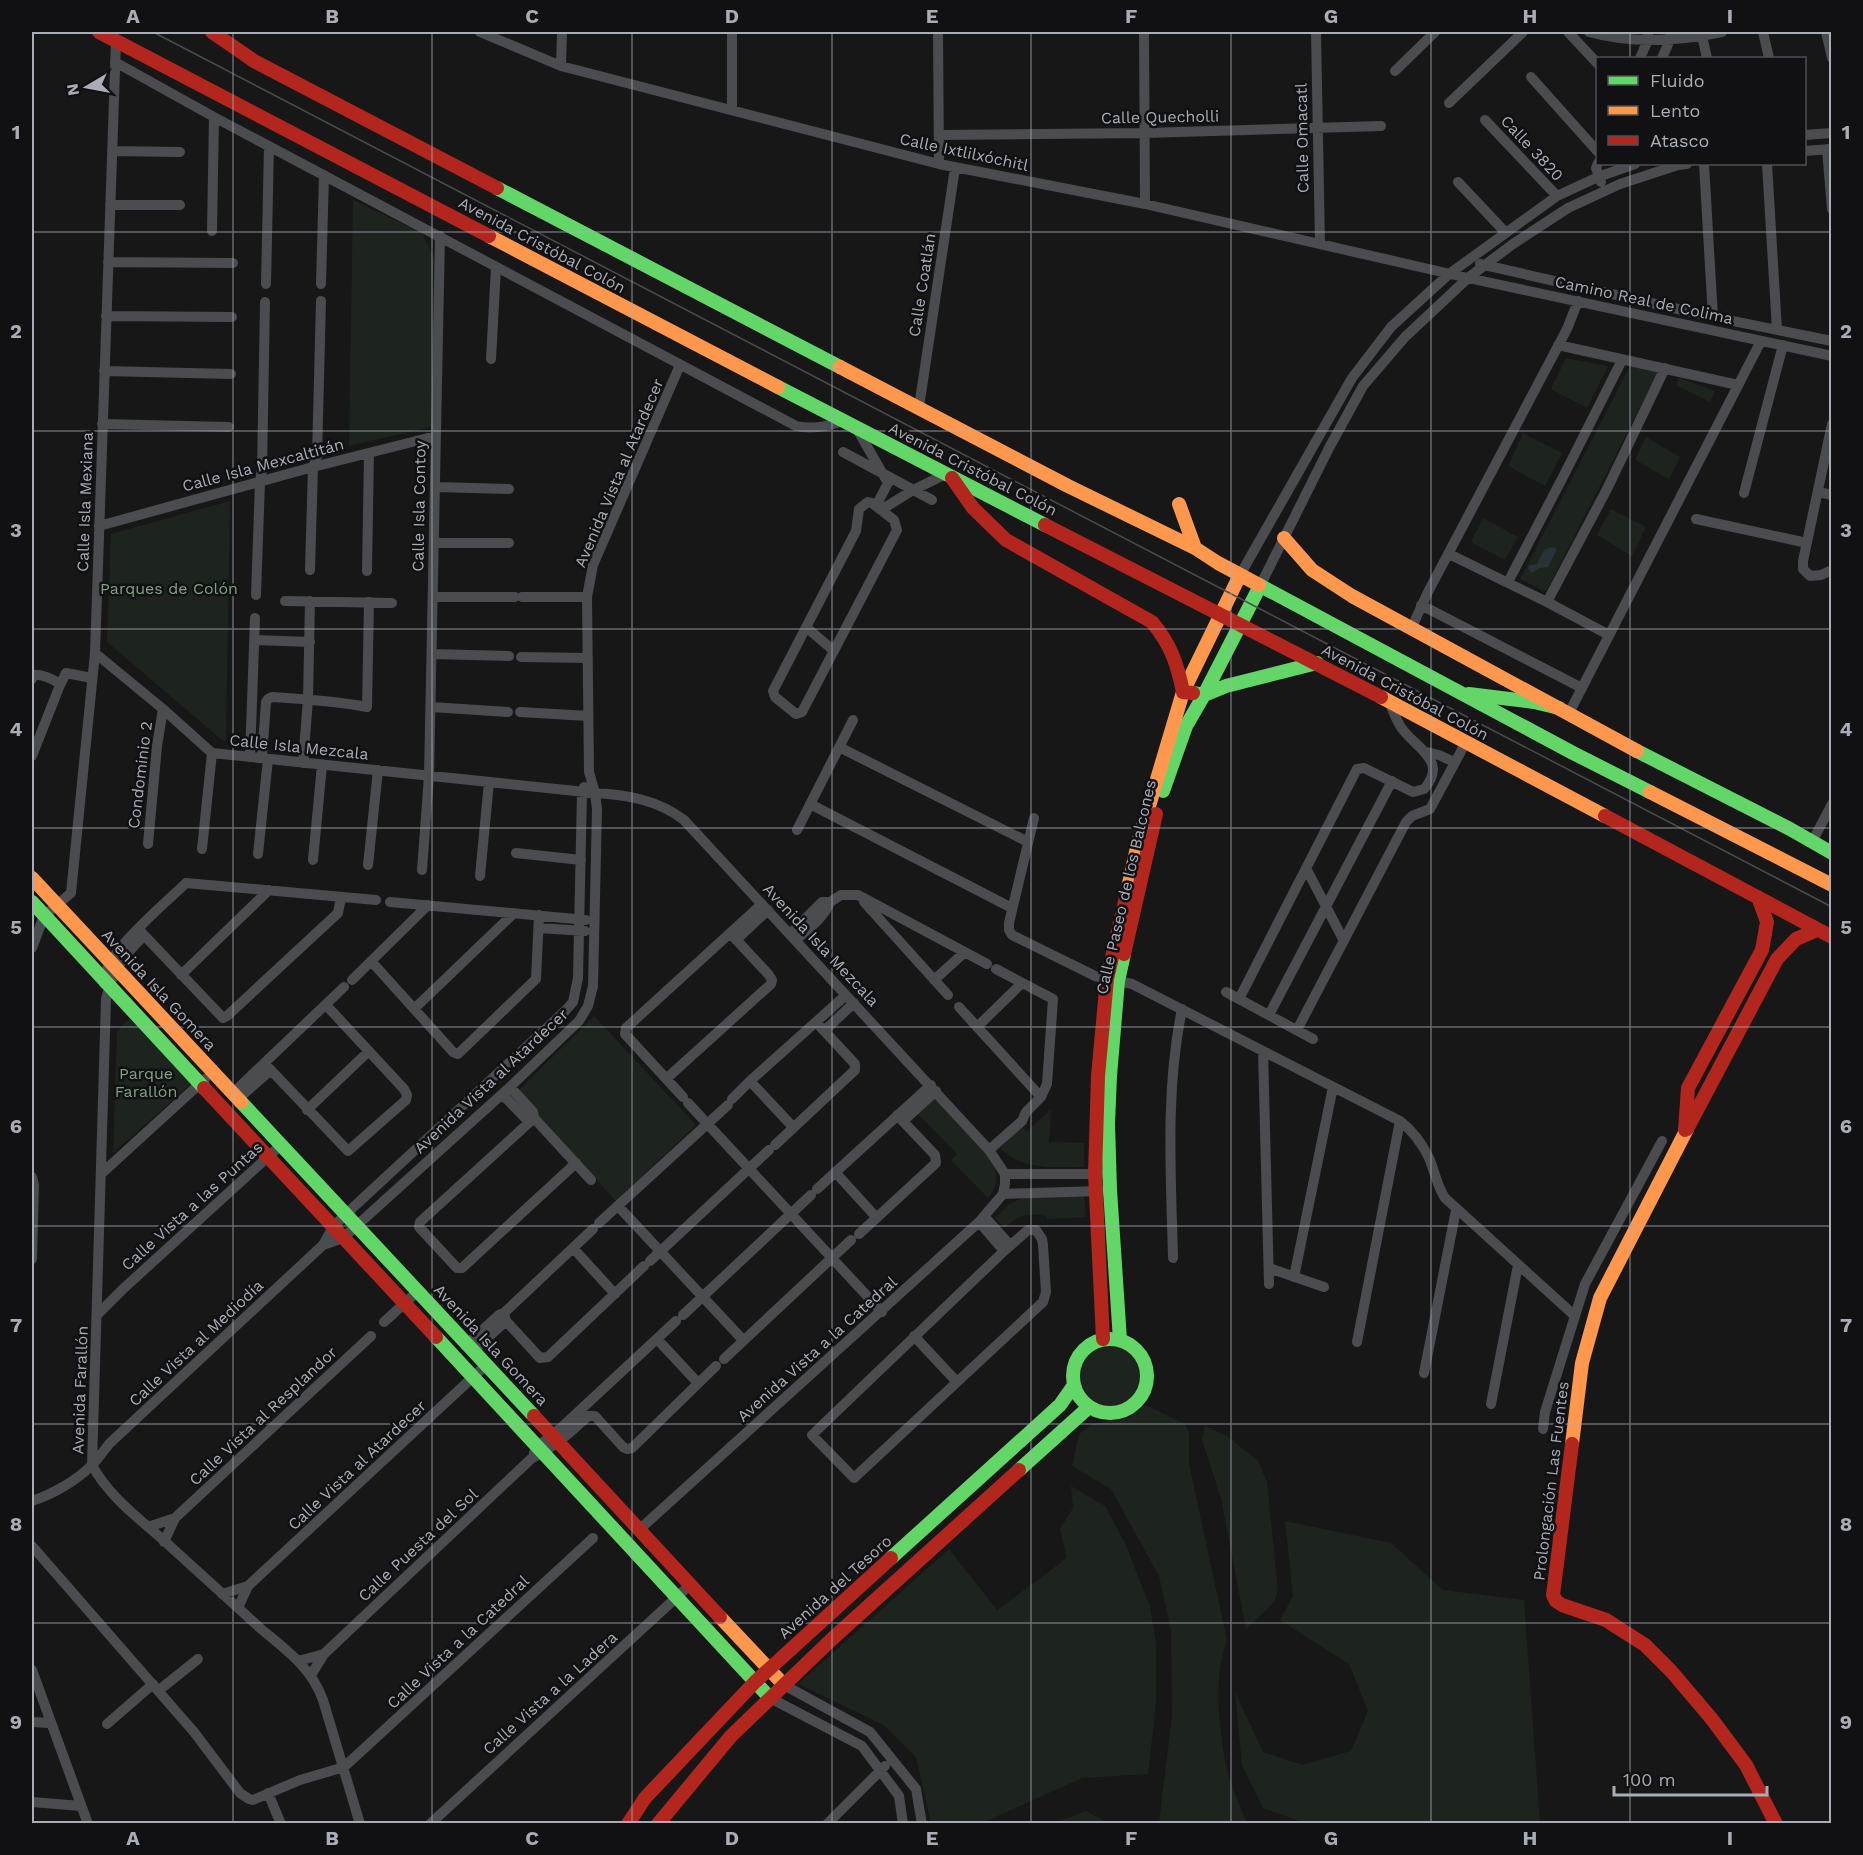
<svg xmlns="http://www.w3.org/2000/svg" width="1863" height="1855" viewBox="0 0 1863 1855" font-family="'Work Sans',sans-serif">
  <rect width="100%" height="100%" fill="#171717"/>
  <path fill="#1d241e" d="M353 200 422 233 434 258 431 427 349 446Z
    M1566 358 1608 366 1587 408 1551 389Z
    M1630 366 1658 372 1547 590 1543 591 1520 579Z
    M1679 378 1715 391 1710 402 1676 385Z
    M1523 433 1562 453 1545 486 1508 466Z
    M1646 437 1680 457 1669 479 1635 460Z
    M230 501 226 741 222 740 107 642 111 534Z
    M1611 509 1646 527 1632 556 1597 535Z
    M1483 518 1518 537 1505 560 1471 542Z
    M594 1016 696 1125 616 1201 517 1092Z
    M130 1018 191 1084 113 1153 117 1031Z
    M931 1099H936L989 1157C998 1171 1000 1184 988 1198L951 1160 957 1154 917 1113Z
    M1051 1109 1049 1142 1084 1143V1167C1053 1167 1023 1171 1000 1148L1022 1126 1027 1132Z
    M1026 1196H1084L1086 1217 1047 1219 1046 1216C1029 1213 1017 1215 1005 1228L995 1218 1008 1205Z
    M1081 1376a31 31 0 1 1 62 0a31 31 0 1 1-62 0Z
    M1146 1405 1185 1424 1189 1433V1464L1227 1640C1213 1676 1219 1729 1226 1766 1230 1785 1240 1805 1247 1823H1159L1172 1716 1171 1630 1159 1576 1111 1489 1072 1466 1079 1434 1093 1424 1127 1418Z
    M1205 1426 1227 1436 1258 1461 1267 1482 1278 1590 1274 1602 1246 1629 1221 1498 1202 1440Z
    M1071 1486 1105 1506 1125 1543 1150 1607 1156 1643V1702L1148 1774 1082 1778 982 1823H931L916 1757 884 1725 798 1684 949 1549 997 1610 1067 1558 1060 1529 1073 1508Z
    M1285 1521 1391 1543 1443 1590 1524 1600 1540 1823H1305L1263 1808 1242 1765 1235 1692 1263 1752 1302 1765 1351 1751 1368 1711 1349 1664 1280 1620 1293 1596Z
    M1086 1811 1108 1823H1055Z"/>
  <path fill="#2a3239" d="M1552 547 1557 549 1548 567 1539 568 1532 573 1528 568 1530 565 1537 564 1544 550Z"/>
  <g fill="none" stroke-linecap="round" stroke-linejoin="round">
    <path stroke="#4b4c50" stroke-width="10" d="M480 32 561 66 939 164 1145 204 1468 278 1832 356
      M938 32 939 164
      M1144 32 1145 204
      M1316 32 1320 244
      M1568 32 1598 64
      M1589 32C1632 44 1679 41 1722 32
      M1763 32 1769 58
      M1826 32 1832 58
      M1702 36 1707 58
      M1640 58 1648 40V32
      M1662 58 1670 40V32
      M115 62 214 117 796 426C813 430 827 426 844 421
      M561 66 562 32
      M1395 71 1435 32
      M1531 77 1598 152
      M1449 103 1523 32
      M732 110V32
      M1485 120 1557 196
      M939 135 1145 133 1381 126
      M1804 135 1832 133
      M1827 149 1832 209
      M112 151 180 152
      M1804 151 1831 149
      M1598 163 1596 168 1601 182
      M1704 164 1713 317
      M1767 164 1777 330
      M1458 182 1505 232
      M110 205H180
      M212 231 214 117
      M108 262 233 263
      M1480 264 1713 317 1832 341
      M266 284 269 146
      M321 284 324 175
      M106 316 232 317
      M1558 345 1738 385
      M491 359 496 267
      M104 371 231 374
      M919 407 955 168
      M102 424 229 427
      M1832 424 1803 561V569L1810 576 1821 575 1832 570
      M857 429 888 483 876 506
      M843 452 932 500
      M435 487 509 489
      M1818 492 1832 495
      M1744 493 1783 345
      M868 502 872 503 894 520 897 530 802 712 796 714 775 697 773 691 856 531 859 509Z
      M881 510 913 490 946 474
      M1696 519 1807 543
      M99 526 313 467 436 436
      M434 543H509
      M1449 554 1547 602 1609 635
      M310 570 313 467 317 456 321 301
      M367 571 369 453
      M1240 575 1352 378 1391 327 1449 274 1557 196 1598 177 1635 164
      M1508 582 1564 475 1622 360
      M1260 586 1329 448 1363 386 1405 337 1468 278 1485 265 1513 244 1568 208 1620 184 1678 165 1687 164
      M256 595 260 482 262 469 265 302
      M433 597H515
      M522 597H587
      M285 601 392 603
      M1547 602 1607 489 1665 368
      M1421 605 1582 688
      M806 627 834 651
      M1411 629 1428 592 1567 329 1578 301
      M255 640 310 642
      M95 653 163 709 212 753 595 793C628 795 658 800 684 820L989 1150 1005 1174V1184L1003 1194 979 1222 640 1529
      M432 654 509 656
      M521 657 588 658
      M32 679 33 675C41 674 55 679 60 685L32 756
      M60 685 66 673 92 678
      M431 707 508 712
      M520 712 588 716
      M1569 713 1761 341
      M839 747 1028 842
      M1427 752 1439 755 1454 762
      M250 757 255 618
      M262 758 266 702 268 699 272 697C304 699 336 701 367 707L369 602
      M303 763 308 699 310 601
      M810 804 1012 908
      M1034 818 1009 923V930L1012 935 1095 976 1132 984 1400 1121C1413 1131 1422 1143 1429 1158 1435 1172 1437 1186 1445 1198L1575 1316
      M797 830 853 720
      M1812 842 1832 804
      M148 844 157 746 163 709
      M202 849 212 753
      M516 853 581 860
      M258 854 268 759
      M313 860 322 765
      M368 865 378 770
      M1306 868 1344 941
      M422 870 429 776 440 236
      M480 876 489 782
      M390 902 586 920
      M864 902 948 995
      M539 928 585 931
      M141 932 223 1018 227 1016 338 913 341 897
      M790 934 822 902H830L841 895H858L987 964
      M144 936C123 956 113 970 106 999L92 1465C108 1495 136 1516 161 1538 194 1568 227 1598 260 1628 286 1650 311 1667 323 1700L360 1824
      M736 940 768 910
      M796 940C808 929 824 918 830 902
      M32 948 44 916 71 893 95 653 116 41
      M371 961 453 1052 458 1054 536 979 539 915
      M181 975 269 890
      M352 980 428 905
      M934 980 965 952
      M104 984C99 957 167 902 186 883L376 900
      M1226 992 1313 1039
      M1239 999 1357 769 1364 768 1413 792 1424 789C1448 762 1418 749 1403 730 1397 723 1394 712 1390 704
      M959 1007 1041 1097
      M414 1009 514 913
      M1269 1015 1392 781
      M977 1027 1022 983
      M1297 1030 1406 822 1412 816 1430 809 1466 742
      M824 1031 854 1003
      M1263 1051 1269 1284
      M265 1064 348 1151 406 1100 407 1095 404 1089 326 1005
      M666 1079 771 984 772 980 769 975 730 933
      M750 1081 793 1127
      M510 1087 533 1112 534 1118 591 1180
      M233 1093 344 987
      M502 1094 529 1122
      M683 1097 625 1034 626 1028 762 904
      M238 1099 271 1070
      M732 1099 750 1081 846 995
      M688 1103 882 1312
      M307 1110 369 1051
      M534 1118 420 1222 419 1227 457 1268H462L576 1163
      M903 1121 936 1091
      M775 1145 855 1070V1064L816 1022
      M989 1150 1022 1121 1026 1112 1041 1097 1047 1084 1053 999 996 969
      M835 1172 876 1217
      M101 1174 205 1079
      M1005 1174H1100
      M32 1177 34 1185 32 1259
      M817 1189 931 1085
      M1003 1194 1102 1191
      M618 1206 743 1340
      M985 1217 1010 1245
      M979 1222 1004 1251
      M599 1223 728 1105
      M1028 1230H1036L1042 1239 1043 1245 1046 1292 1043 1302 854 1478 812 1435 1004 1251Z
      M859 1234 936 1163 935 1155 897 1115
      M323 1245 343 1238 510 1087 579 1021 588 1006 593 986 597 809 595 793 589 772 587 597 593 565 680 365
      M573 1248 615 1294
      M1173 1258C1171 1176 1165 1091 1182 1009
      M650 1261 769 1150
      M1269 1268 1324 1287
      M1294 1277 1333 1087
      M504 1313 593 1229
      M97 1315 123 1289 281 1145
      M683 1315 811 1195
      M384 1322 418 1291
      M914 1336 956 1381
      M657 1339 698 1383
      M1357 1342 1400 1121
      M467 1344 499 1315 504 1313 506 1321 540 1358 548 1357 644 1266
      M473 1351 506 1321
      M724 1359 851 1240
      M1424 1373 1456 1210
      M1491 1404 1518 1265
      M1543 1429 1545 1412 1585 1284 1662 1141
      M534 1453 537 1447 562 1427 676 1321
      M32 1501C53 1494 76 1481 92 1465 99 1458 104 1450 110 1443L323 1245 333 1227 346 1214 565 1011 573 1002 578 978 582 792 584 787
      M148 1527 175 1518
      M164 1542 175 1518 371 1336
      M32 1546 194 1732 240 1793 249 1799 253 1800 300 1780 344 1767 593 1538
      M222 1594 248 1586
      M238 1608 248 1586 486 1365
      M298 1661 324 1654
      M32 1670 88 1824
      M311 1675 324 1654 532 1458C553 1448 571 1432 588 1416H595L623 1447 627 1449 632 1448 716 1366
      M784 1685 870 1732 916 1789 922 1824
      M158 1691 198 1659
      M770 1698 862 1746 899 1796 903 1824
      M32 1722 50 1723
      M107 1724 153 1684
      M268 1793 281 1824
      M32 1802 81 1806
      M430 1824 691 1584
      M827 1824 885 1766"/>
    <path stroke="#63d668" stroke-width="14" d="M497 188 840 367
      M778 387 1045 525
      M1259 585 1573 753 1650 792
      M1193 693 1204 695 1226 686 1317 663
      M1469 694 1534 702 1559 708
      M1637 751 1790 829 1832 853
      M1163 791 1186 726 1204 695 1260 586
      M32 902 204 1088
      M241 1102 534 1416
      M436 1337 770 1698
      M1073 1376a37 37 0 1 1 74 0a37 37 0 1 1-74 0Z
      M1120 1340 1110 1190 1108 1124 1110 1076 1118 981 1124 954
      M1019 1470 1089 1407
      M891 1558 1060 1405 1074 1385"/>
    <path stroke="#ff974d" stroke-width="14" d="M489 236 778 387
      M840 367 1068 486 1195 548 1218 563 1259 585
      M1179 504 1195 548
      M1284 538 1312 570 1352 596 1637 751
      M1381 697 1605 816
      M1650 792 1832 885
      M32 878 241 1102
      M1128 888 1138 843 1183 692 1240 575
      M1572 1444 1582 1363 1600 1298 1687 1129
      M720 1617 784 1685"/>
    <path stroke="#b3261e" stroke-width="14" d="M99 32 489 236
      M212 32 254 61 497 188
      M952 478 973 508 1006 540 1152 622C1171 645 1177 663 1183 692L1193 693
      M1045 525 1381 697
      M1605 816 1832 937
      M1124 954 1156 814
      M204 1088 436 1337
      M1687 1129 1777 959 1796 939 1817 930
      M1685 1130 1688 1088 1762 950 1767 922 1758 897
      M1103 1339 1095 1174 1098 1076 1107 979 1128 888
      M534 1416 720 1617
      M1572 1444 1553 1595 1556 1601 1562 1605 1606 1620 1645 1645 1671 1671 1711 1718 1746 1765 1776 1824
      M628 1824 645 1798 755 1682 891 1558
      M658 1824 731 1736 832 1639 1019 1470"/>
    <path stroke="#4b4c4f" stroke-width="1.5" d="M153 32 1832 907"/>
  </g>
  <path fill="none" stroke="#a8adb8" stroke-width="1.5" stroke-opacity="0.55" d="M233 32V1824M432 32V1824M632 32V1824M832 32V1824M1031 32V1824M1231 32V1824M1431 32V1824M1630 32V58M1630 164V1824M32 232H1832M32 431H1832M32 629H1832M32 828H1832M32 1027H1832M32 1226H1832M32 1424H1832M32 1623H1832"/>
  <g text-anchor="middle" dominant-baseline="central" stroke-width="5" stroke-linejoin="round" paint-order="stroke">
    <g font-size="16" fill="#a8adb8" stroke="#111113">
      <text transform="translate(1160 117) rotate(-1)">Calle Quecholli</text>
      <text transform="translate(1302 138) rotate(-91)">Calle Omacatl</text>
      <text transform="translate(1532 148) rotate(47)">Calle 3820</text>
      <text transform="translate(964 152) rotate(12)">Calle Ixtlilxóchitl</text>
      <text transform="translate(542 245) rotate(28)">Avenida Cristóbal Colón</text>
      <text transform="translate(922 285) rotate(-81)">Calle Coatlán</text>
      <text transform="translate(1644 300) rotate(12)">Camino Real de Colima</text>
      <text transform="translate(263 465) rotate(-15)">Calle Isla Mexcaltitán</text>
      <text transform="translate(973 469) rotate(27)">Avenida Cristóbal Colón</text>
      <text transform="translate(619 473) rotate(-67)">Avenida Vista al Atardecer</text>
      <text transform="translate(85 502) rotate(-88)">Calle Isla Mexiana</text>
      <text transform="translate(419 506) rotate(-89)">Calle Isla Contoy</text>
      <text transform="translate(1405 692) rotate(28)">Avenida Cristóbal Colón</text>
      <text transform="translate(299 747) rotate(6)">Calle Isla Mezcala</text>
      <text transform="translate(140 775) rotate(-83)">Condominio 2</text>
      <text transform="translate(1126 887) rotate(-77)">Calle Paseo de los Balcones</text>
      <text transform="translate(821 945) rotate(47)">Avenida Isla Mezcala</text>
      <text transform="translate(159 990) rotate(47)">Avenida Isla Gomera</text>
      <text transform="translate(491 1081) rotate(-43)">Avenida Vista al Atardecer</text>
      <text transform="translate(192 1206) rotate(-42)">Calle Vista a las Puntas</text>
      <text transform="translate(196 1343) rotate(-43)">Calle Vista al Mediodía</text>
      <text transform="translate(491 1345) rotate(47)">Avenida Isla Gomera</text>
      <text transform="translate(817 1349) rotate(-42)">Avenida Vista a la Catedral</text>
      <text transform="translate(80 1390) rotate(-88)">Avenida Farallón</text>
      <text transform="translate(263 1416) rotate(-43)">Calle Vista al Resplandor</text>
      <text transform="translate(357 1465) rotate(-43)">Calle Vista al Atardecer</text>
      <text transform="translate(1551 1481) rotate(-83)">Prolongación Las Fuentes</text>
      <text transform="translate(418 1545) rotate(-43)">Calle Puesta del Sol</text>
      <text transform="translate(835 1587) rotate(-42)">Avenida del Tesoro</text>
      <text transform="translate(458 1642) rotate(-43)">Calle Vista a la Catedral</text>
      <text transform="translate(550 1693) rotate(-42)">Calle Vista a la Ladera</text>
    </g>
    <g font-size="16" fill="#7fa381" stroke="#111113">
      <text x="169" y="588">Parques de Colón</text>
      <text x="146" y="1073">Parque<tspan x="146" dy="18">Farallón</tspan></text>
    </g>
  </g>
  <rect width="1863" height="1855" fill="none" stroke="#111113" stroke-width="66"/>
  <rect x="1596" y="57" width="210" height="108" fill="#111113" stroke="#4d4f55" stroke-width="1.5"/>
  <rect x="1608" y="76" width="30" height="9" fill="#63d668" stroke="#4d4f55" stroke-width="1.5"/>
  <text x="1650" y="87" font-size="18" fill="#a8adb8">Fluido</text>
  <rect x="1608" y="106" width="30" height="9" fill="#ff974d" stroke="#4d4f55" stroke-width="1.5"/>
  <text x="1650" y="117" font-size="18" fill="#a8adb8">Lento</text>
  <rect x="1608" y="136" width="30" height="9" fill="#b3261e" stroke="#4d4f55" stroke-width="1.5"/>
  <text x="1650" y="147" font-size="18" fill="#a8adb8">Atasco</text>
  <g transform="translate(87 87) rotate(260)" stroke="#111113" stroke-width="4.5" paint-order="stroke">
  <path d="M0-4.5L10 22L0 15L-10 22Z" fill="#a8adb8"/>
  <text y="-9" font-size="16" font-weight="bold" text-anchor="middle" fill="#a8adb8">N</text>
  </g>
  <path d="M1614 1786v9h153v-9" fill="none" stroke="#a8adb8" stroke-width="3"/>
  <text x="1623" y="1786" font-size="18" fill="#a8adb8" stroke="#111113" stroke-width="4.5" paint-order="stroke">100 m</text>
  <rect x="33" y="33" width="1797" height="1789" fill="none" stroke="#a8adb8" stroke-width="2"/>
  <g font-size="20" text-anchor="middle" font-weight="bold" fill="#a8adb8">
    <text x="133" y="23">A</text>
    <text x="332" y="23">B</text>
    <text x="532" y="23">C</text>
    <text x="732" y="23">D</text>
    <text x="932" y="23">E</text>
    <text x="1131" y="23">F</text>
    <text x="1331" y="23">G</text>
    <text x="1530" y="23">H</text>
    <text x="1730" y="23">I</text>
    <text x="16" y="139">1</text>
    <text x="1846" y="139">1</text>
    <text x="16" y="338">2</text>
    <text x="1846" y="338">2</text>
    <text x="16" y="537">3</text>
    <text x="1846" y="537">3</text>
    <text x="16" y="736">4</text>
    <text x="1846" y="736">4</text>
    <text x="16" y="934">5</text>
    <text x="1846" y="934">5</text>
    <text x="16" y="1133">6</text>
    <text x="1846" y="1133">6</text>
    <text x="16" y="1332">7</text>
    <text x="1846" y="1332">7</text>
    <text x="16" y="1531">8</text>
    <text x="1846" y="1531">8</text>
    <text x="16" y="1729">9</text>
    <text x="1846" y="1729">9</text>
    <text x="133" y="1845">A</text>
    <text x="332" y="1845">B</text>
    <text x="532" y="1845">C</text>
    <text x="732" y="1845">D</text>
    <text x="932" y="1845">E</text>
    <text x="1131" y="1845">F</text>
    <text x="1331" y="1845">G</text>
    <text x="1530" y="1845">H</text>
    <text x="1730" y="1845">I</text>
  </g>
</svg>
